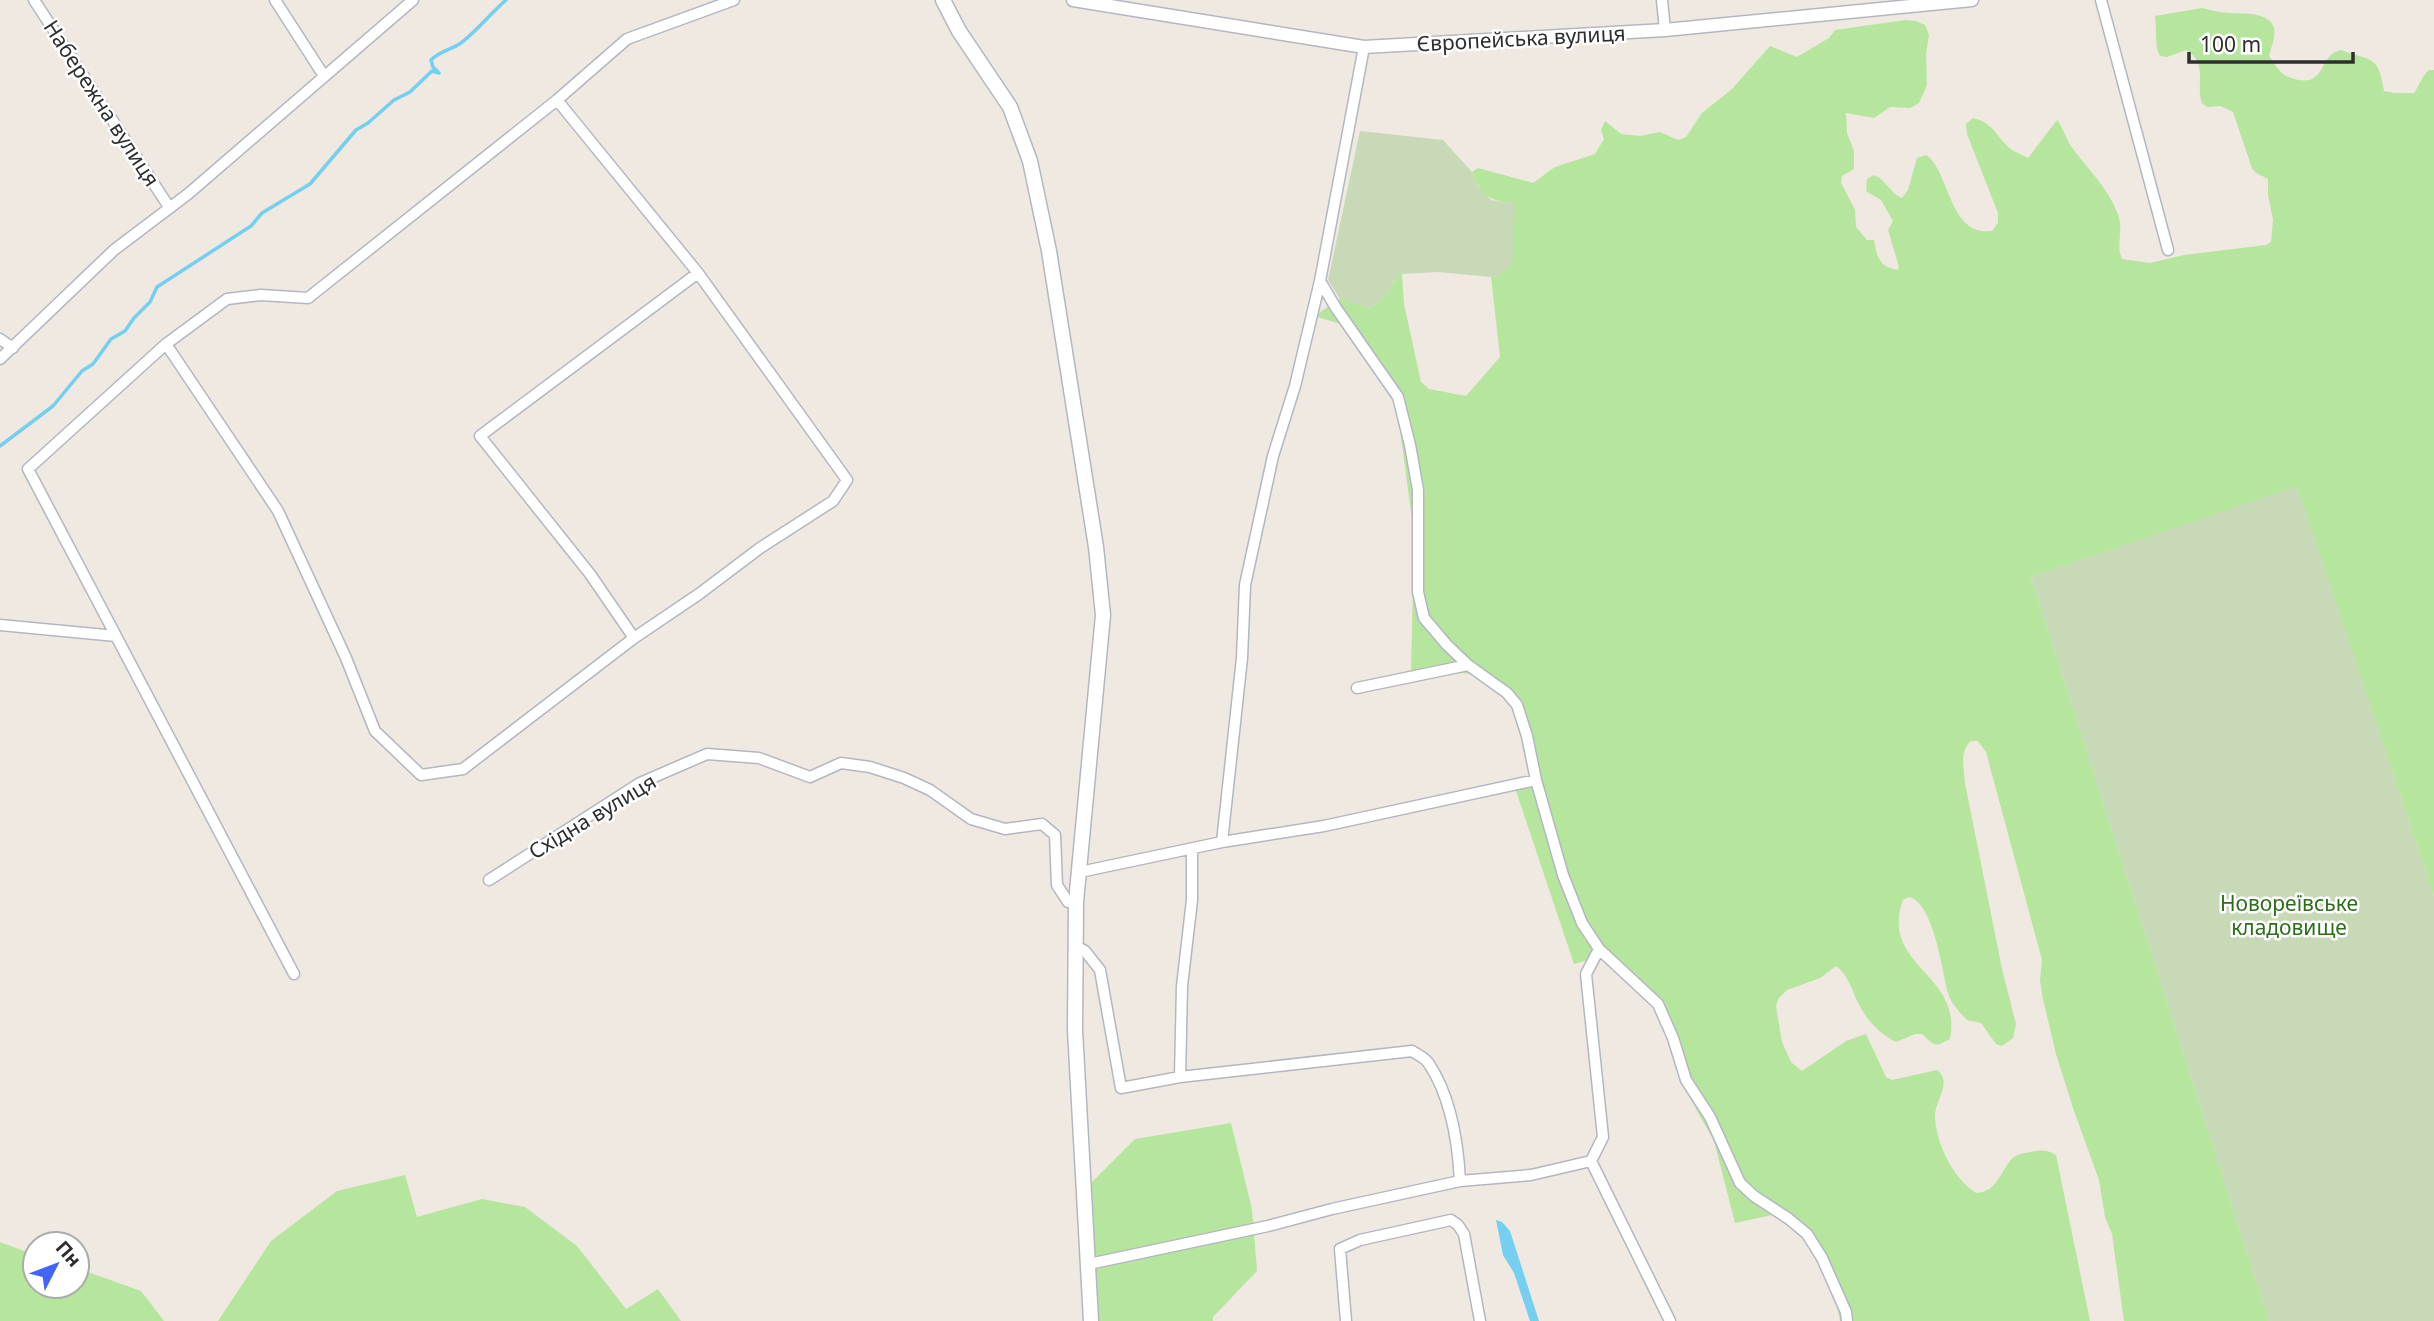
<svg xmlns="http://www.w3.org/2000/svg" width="2434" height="1321" viewBox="0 0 2434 1321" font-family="'Noto Sans',sans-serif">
  <rect width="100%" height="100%" fill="#efe9e1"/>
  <path fill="#b6e59e" d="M2202 8C2211 10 2221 13 2230 13 2242 14 2269 11 2274 28 2276 36 2271 48 2269 56 2273 61 2278 70 2283 74 2290 79 2307 84 2315 77 2326 68 2325 53 2341 50 2372 61 2379 56 2384 91L2394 93H2414C2420 85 2421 77 2429 70H2434V896L2297 487 2031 577 2269 1321H2124L2112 1234 2105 1217 2099 1180 2073 1108 2056 1054 2043 999 2040 980 2042 960 1986 752 1978 741H1971C1959 751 1964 769 1965 783L2002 969 2016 1024 2013 1038 2002 1046 1996 1044 1981 1023 1967 1020C1960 1012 1951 1004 1948 993 1942 971 1934 903 1909 897L1903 900C1879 966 1963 973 1950 1039L1938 1045 1932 1043 1922 1034H1915L1896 1042C1882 1035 1868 1022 1861 1008 1852 993 1850 977 1836 966L1820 978 1787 990 1778 999 1776 1006 1782 1042 1791 1062 1802 1071 1846 1041 1866 1034 1886 1077 1892 1080 1937 1070C1953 1082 1935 1100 1935 1116 1936 1144 1953 1178 1976 1193 1999 1192 2000 1169 2014 1157 2018 1154 2025 1153 2030 1152 2041 1150 2046 1149 2056 1155L2090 1321H1840L1833 1286 1814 1244 1786 1212 1735 1223 1714 1141 1682 1084 1655 1005 1606 955 1574 964 1513 782 1530 776C1525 754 1520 716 1512 696 1499 664 1437 674 1411 678L1414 534 1394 385 1351 327 1314 316 1340 299 1371 308 1386 296 1393 282 1402 274 1404 304 1421 382 1429 389 1466 396 1500 357 1491 277 1498 276 1514 204C1487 199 1483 198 1472 172L1478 168 1533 183 1555 167 1595 154 1604 139 1601 130 1605 121 1621 134 1640 136 1660 132 1678 140 1686 137 1702 113 1732 89 1770 46 1797 57 1829 38 1835 30 1906 20 1916 21 1925 25 1929 35 1926 54 1927 85 1919 103 1910 108 1890 107 1874 118 1846 113 1847 133 1854 151V169L1842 176 1841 183 1855 210 1856 227 1867 240H1874C1877 257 1879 267 1898 270L1899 267 1888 230 1893 221 1881 200 1866 191 1867 179 1874 175C1887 180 1889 193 1902 198L1908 190 1917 158 1926 155C1950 170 1948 237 1992 231L1998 223V213L1967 134 1966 124 1973 118C1996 124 1996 138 2012 150 2017 153 2023 155 2028 158L2057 120C2064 129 2066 140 2073 149 2088 169 2107 187 2117 212 2125 231 2115 243 2122 259L2150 263 2184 255 2266 245 2271 242 2273 220 2268 195V179L2256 173 2252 168 2233 112 2221 106 2207 107 2202 103C2195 85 2209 62 2186 50L2167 57 2160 56C2154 46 2157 28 2155 16Z
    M1231 1123 1252 1209 1257 1271 1213 1317V1321H1085L1079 1195 1135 1139Z
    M405 1175 417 1217 482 1199 525 1207 577 1246 626 1309 658 1289 681 1321H218L271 1241 337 1191Z
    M0 1242 35 1255V1286H77V1268L141 1291 164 1321H0Z"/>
  <path fill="#c8d9b8" d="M1360 131 1443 140 1472 172 1478 186 1491 200 1515 204 1512 266 1498 276 1491 277 1438 272 1402 274 1393 282 1386 296 1371 308 1340 299 1328 280Z
    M2297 486 2434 896V1321H2269L2031 577Z"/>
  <path fill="#75cff0" d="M1496 1220 1502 1222 1510 1231 1539 1321H1530L1514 1273 1503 1255Z"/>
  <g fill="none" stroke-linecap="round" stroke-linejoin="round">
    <path stroke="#75cff0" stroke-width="3.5" d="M0 446 53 406 82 371 93 364 111 339 125 331 134 318 150 302 157 287 251 226 262 213 310 184 356 130 368 123 394 100 410 92 432 71 439 73 433 67 431 60C440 51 451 50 461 43 477 31 490 14 506 0"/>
    <defs>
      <path id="minor" d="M34 0 169 207
        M275 0 324 76
        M1662 0 1665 30
        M2101 0 2168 250
        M1364 47 1320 281 1336 308 1398 397 1410 445 1418 490V592L1424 618 1447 645 1468 665 1507 693 1517 705 1527 736 1536 780 1563 875 1582 923 1599 949 1658 1004 1673 1038 1686 1080 1710 1117 1740 1183 1754 1196 1789 1219 1807 1234 1822 1258 1846 1312 1847 1321
        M557 100 698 273 847 480 833 501 760 548 699 594 634 638 590 574 480 436 698 273
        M0 339 13 348
        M166 344 278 511 346 658 375 731 421 775 463 769 634 638
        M0 359 114 250 188 194 413 0
        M0 625 116 636
        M1357 688 1468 665
        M1222 842 1242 658 1245 585 1273 456 1295 386 1320 281
        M1080 872 1222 842 1324 826 1536 780
        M489 880 640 783 707 754 759 758 810 777 841 763 870 767 904 778 930 790 971 819 1005 829 1042 824 1055 835 1057 885 1068 902H1076
        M1076 946 1085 951 1100 970 1121 1088 1180 1077 1412 1051C1418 1055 1426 1058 1429 1064 1451 1097 1458 1142 1460 1181
        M1599 949 1586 974 1603 1137 1591 1161 1670 1321
        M294 974 28 469 166 344 227 299 261 295 308 298 557 100 627 39 734 0
        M1180 1077 1182 986 1192 900V849
        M1089 1264 1268 1226 1332 1209 1460 1181 1531 1175 1591 1161
        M1346 1321 1340 1249 1360 1240 1451 1220 1458 1225 1464 1234 1480 1321"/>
      <path id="tertiary" d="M1073 0 1364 47 1665 30 1972 0"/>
      <path id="secondary" d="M943 0 959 31 1010 107 1030 161 1049 251 1096 547 1103 615 1076 902 1075 1030 1091 1321"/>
    </defs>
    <use href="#minor" stroke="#b4b7c1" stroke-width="13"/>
    <use href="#tertiary" stroke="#b4b7c1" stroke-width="15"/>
    <use href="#secondary" stroke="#b4b7c1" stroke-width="17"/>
    <use href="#minor" stroke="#fff" stroke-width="10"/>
    <use href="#tertiary" stroke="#fff" stroke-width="12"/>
    <use href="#secondary" stroke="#fff" stroke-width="14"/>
  </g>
  <g text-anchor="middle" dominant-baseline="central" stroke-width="5" stroke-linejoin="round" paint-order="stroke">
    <g font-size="21" fill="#2e2e2e" stroke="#fff">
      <text transform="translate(1521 38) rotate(-3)">Європейська вулиця</text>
      <text transform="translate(102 103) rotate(57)">Набережна вулиця</text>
      <text transform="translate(592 816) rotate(-31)">Східна вулиця</text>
    </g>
    <g font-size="21" fill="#2c6e1b" stroke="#fff">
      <text x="2289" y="903">Новореївське<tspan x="2289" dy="24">кладовище</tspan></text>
    </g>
  </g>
  <g transform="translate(56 1265) rotate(48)"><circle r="33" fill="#ffffff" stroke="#ababab" stroke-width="2"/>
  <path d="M0-5L12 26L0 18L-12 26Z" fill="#4264fb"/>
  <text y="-10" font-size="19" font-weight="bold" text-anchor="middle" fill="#2e2e2e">Пн</text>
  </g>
  <path d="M2189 52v10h164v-10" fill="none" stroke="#2e2e2e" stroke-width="3.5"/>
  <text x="2200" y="52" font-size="21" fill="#2e2e2e" stroke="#ffffff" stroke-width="5" paint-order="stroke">100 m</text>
</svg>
